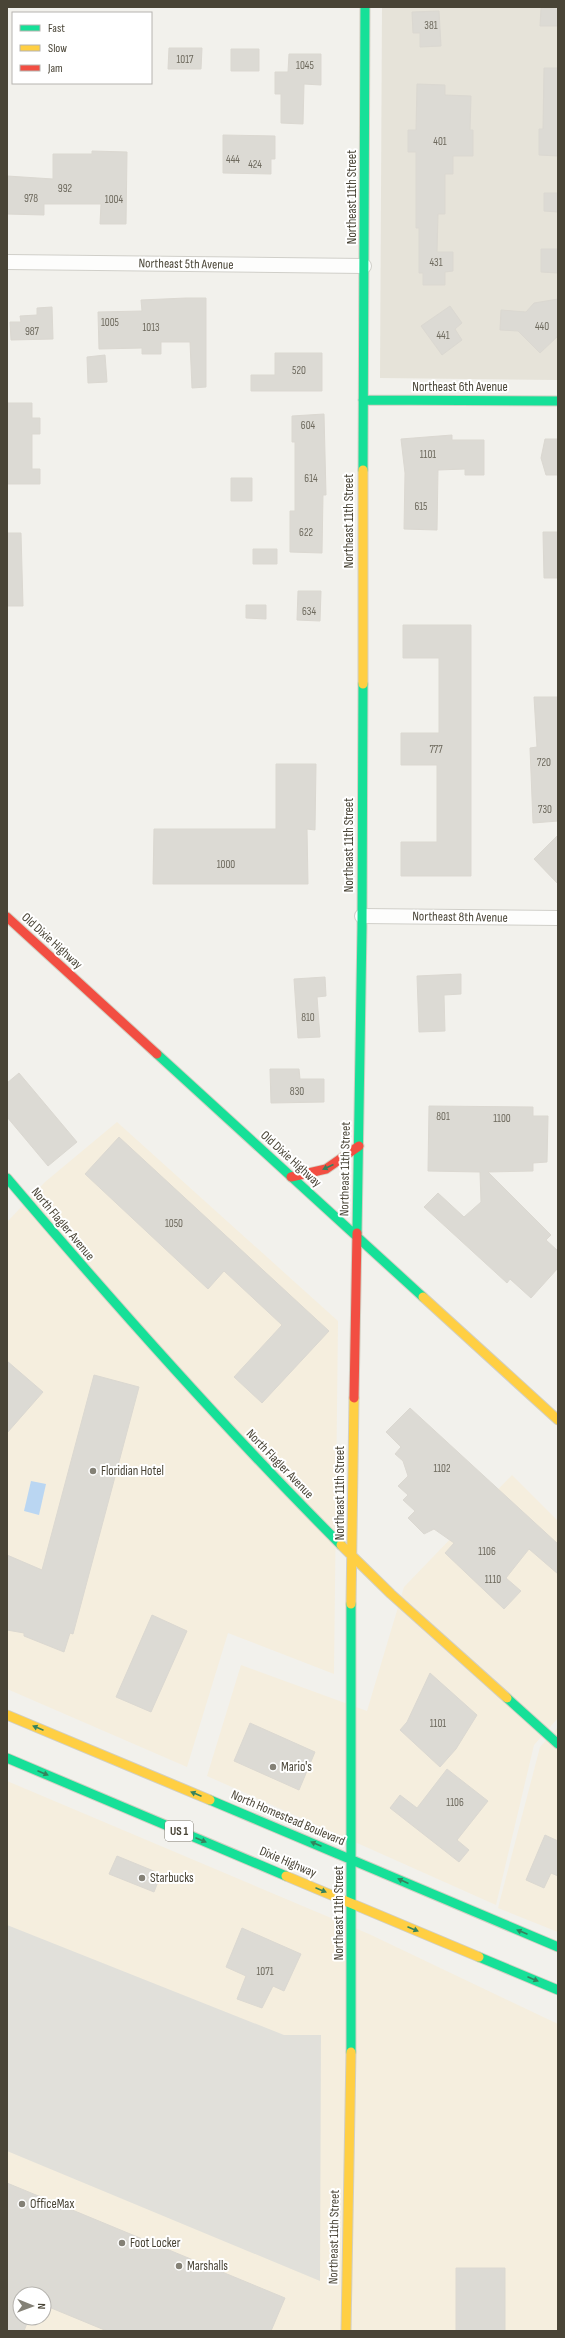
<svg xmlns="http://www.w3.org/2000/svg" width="565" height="2338" viewBox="0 0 565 2338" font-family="'Sofia Sans Condensed',sans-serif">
  <rect width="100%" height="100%" fill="#f2f1ec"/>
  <path fill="#e6e3d9" d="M382 7H558V380L380 378Z"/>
  <path fill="#f5eede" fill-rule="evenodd" d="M117 1122 338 1321 334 1674 228 1633 187 1767 7 1689V1222L45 1182Z
    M512 1475 558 1521V1718L534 1745 496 1905 207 1776 241 1665 367 1711 404 1587Z
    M558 1727V1932L498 1908 540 1747Z
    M7 1781 369 1934 558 2024V2331H7ZM20 2294H44V2318H20Z"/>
  <path fill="#e1e0da" d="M7 1925 284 2035H321L320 2281 7 2151Z"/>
  <path fill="#bad6f2" d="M31 1481 46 1484 39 1515 24 1511Z"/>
  <path fill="#dcdad4" stroke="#dbd8d1" d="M541 8 558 9V26H540Z
    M439 11 441 46 420 47V33H413L412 12Z
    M169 48H202L201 69H168Z
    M231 49H259V71H231Z
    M289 54H321V85L304 84 303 124 281 123V94H275V72H288Z
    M544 68H558V156L539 155V129H543Z
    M417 84 445 85V95L471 96 470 130H473V156H453V174H445V214H438L437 252H453V271L445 272V285H423V273H419V228H416V152H408V130H416Z
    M223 135 275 136V159H271V174L223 173Z
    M92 151 127 152 126 224H100L101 204H44V215L7 214V176L53 179V154H92Z
    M544 193H558V212L544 211Z
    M541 249H558V273L541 272Z
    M186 298H206V387L192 388 190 342H161V354H142V348L99 349 98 312 142 311 141 300Z
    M558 299V336L540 353 518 331 500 330 501 310 526 312 534 303Z
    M450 306 462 323 455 329 462 340 442 355 421 326Z
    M52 307 53 339 11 340 10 322H21L20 316 37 315V308Z
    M275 353H322V391H251V375H275Z
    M105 355 107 382 88 383 87 357Z
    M7 403H32V418H40V434H32V469H40V484H7Z
    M324 414 326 495H323L322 553 290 552V511H295V442H292V416Z
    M452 435V440H484V475H465V469L438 470 437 530 404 529 405 473 401 439Z
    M545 439H558V475H546L541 458Z
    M231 478H252V501H231Z
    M543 532H558V578H544Z
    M7 533H21L23 606H7Z
    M253 549H277V564H253Z
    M298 591H321L320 621 297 620Z
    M246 605H266V619L246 618Z
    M403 625H471V876H401V842H437V765H401V733H439V658H403Z
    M534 697H558V821L533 823 530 748 537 747Z
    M276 764H316L315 830 307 829 308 884H153L154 829H276Z
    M558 835V884L534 859Z
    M461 974V994L444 995 445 1031 419 1032 417 976Z
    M325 977 326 996 317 997 320 1037 298 1038 294 979Z
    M270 1069H299L300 1079H324V1102L271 1103Z
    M19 1073 77 1142 48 1166 7 1117V1083Z
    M429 1106 533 1107V1116H548L547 1162 533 1163V1171L488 1172 551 1235 546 1240 558 1251V1268L531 1298 510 1279 507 1283 424 1207 438 1193 464 1217 481 1202 480 1172 428 1171Z
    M119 1137 329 1331 262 1403 234 1377 282 1325 224 1271 208 1289 85 1174Z
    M7 1361 43 1392 7 1433Z
    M94 1375 139 1387 73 1634 70 1633 64 1652 24 1636V1633L7 1630V1555L42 1570Z
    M410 1408 558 1544V1574L529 1549 506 1578 521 1591 504 1609 445 1553 454 1543 434 1529 424 1534 408 1518 415 1511 403 1500 408 1495 398 1486 408 1476 403 1461 395 1454 401 1447 386 1432Z
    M152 1615 187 1631 151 1712 116 1697Z
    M430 1673 477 1715 456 1749 440 1767 400 1730 407 1722Z
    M250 1723 315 1752 299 1790 234 1761Z
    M447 1769 488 1801 457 1840 469 1850 459 1862 390 1808 400 1795 417 1808Z
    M545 1835 558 1841V1876L551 1873 544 1888 526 1880Z
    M117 1856 161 1874 154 1892 109 1874Z
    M242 1928 301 1954 284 1991 273 1986 262 2008 237 1999 246 1976 226 1967Z
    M7 2183 285 2298 271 2331H107L44 2305V2294H20V2318H29L24 2331H7Z
    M456 2268H505V2331H456Z"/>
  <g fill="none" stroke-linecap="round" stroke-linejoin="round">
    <defs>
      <path id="street" d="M7 262 364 266
        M362 916 558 918"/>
      <path id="fast" d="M363 400 558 401
        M363 470 365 7
        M157 1054 423 1297
        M7 1178C115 1305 223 1427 341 1545
        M357 1233 362 927 363 684
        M507 1698 558 1744
        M7 1758 286 1876
        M210 1800 558 1947
        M479 1957 558 1990
        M351 2052V1604"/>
      <path id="slow" d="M363 684V470
        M423 1297 558 1420
        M341 1545 391 1594 507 1698
        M351 1604 354 1398
        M7 1715 210 1800
        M286 1876 479 1957
        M346 2331 351 2052"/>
      <path id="jam" d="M7 917 157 1054
        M291 1177 326 1169 359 1146
        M354 1398 357 1233"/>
    </defs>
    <use href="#street" stroke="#d0cfc9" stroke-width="16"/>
    <use href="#fast" stroke="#d2cfc2" stroke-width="11"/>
    <use href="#slow" stroke="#d2cfc2" stroke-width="11"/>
    <use href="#jam" stroke="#d2cfc2" stroke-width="11"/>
    <use href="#street" stroke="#fdfdfc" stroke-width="14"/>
    <use href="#fast" stroke="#16e098" stroke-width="9"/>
    <use href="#slow" stroke="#ffcf43" stroke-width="9"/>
    <use href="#jam" stroke="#f24e42" stroke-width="9"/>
  </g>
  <defs><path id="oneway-solid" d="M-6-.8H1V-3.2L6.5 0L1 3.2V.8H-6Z"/></defs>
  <g fill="#35825d">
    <use href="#oneway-solid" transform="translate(328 1167) rotate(156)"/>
    <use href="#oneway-solid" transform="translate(38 1728) rotate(-157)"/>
    <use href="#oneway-solid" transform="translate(43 1773) rotate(23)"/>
    <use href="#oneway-solid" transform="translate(196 1794) rotate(-157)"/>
    <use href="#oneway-solid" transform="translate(201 1840) rotate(23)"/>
    <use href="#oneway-solid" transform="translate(316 1844) rotate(-157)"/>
    <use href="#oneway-solid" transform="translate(403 1881) rotate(-156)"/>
    <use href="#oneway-solid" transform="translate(321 1890) rotate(23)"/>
    <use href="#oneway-solid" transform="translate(413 1929) rotate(23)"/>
    <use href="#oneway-solid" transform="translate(522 1932) rotate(-157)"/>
    <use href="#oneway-solid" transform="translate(533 1979) rotate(23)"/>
  </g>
  <g fill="#848176" stroke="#fff" stroke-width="1.5">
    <circle cx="93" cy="1471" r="4"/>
    <circle cx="273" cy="1767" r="4"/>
    <circle cx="142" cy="1878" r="4"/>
    <circle cx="22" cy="2204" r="4"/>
    <circle cx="122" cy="2243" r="4"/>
    <circle cx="179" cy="2266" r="4"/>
  </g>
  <g text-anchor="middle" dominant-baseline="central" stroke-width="4" stroke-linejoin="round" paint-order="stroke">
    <g font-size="11" fill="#6e6a5e">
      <text x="431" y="25">381</text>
      <text x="185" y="59">1017</text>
      <text x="305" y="65">1045</text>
      <text x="440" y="141">401</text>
      <text x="233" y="159">444</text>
      <text x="255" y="164">424</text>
      <text x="65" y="188">992</text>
      <text x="31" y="198">978</text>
      <text x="114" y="199">1004</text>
      <text x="436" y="262">431</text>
      <text x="110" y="322">1005</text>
      <text x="542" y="326">440</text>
      <text x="151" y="327">1013</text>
      <text x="32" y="331">987</text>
      <text x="443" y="335">441</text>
      <text x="299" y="370">520</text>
      <text x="308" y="425">604</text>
      <text x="428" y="454">1101</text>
      <text x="311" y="478">614</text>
      <text x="421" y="506">615</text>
      <text x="306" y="532">622</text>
      <text x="309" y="611">634</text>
      <text x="436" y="749">777</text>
      <text x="544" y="762">720</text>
      <text x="545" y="809">730</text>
      <text x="226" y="864">1000</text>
      <text x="308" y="1017">810</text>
      <text x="297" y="1091">830</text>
      <text x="443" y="1116">801</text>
      <text x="502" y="1118">1100</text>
      <text x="174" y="1223">1050</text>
      <text x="442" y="1468">1102</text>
      <text x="487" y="1551">1106</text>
      <text x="493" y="1579">1110</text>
      <text x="438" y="1723">1101</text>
      <text x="455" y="1802">1106</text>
      <text x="265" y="1971">1071</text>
    </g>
    <rect fill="#fff" stroke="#807c72" stroke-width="1" x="165" y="1821" width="28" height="20" rx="3"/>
    <g font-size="12" font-weight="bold" fill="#494436">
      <text x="179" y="1831">US 1</text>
    </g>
    <g font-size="13" fill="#494436" stroke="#fff">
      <text transform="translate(352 197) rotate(-90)">Northeast 11th Street</text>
      <text transform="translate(186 264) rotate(1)">Northeast 5th Avenue</text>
      <text x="460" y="387">Northeast 6th Avenue</text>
      <text transform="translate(349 521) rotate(-90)">Northeast 11th Street</text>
      <text transform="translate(349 845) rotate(-90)">Northeast 11th Street</text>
      <text transform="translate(460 917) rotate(1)">Northeast 8th Avenue</text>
      <text transform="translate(52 941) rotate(42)">Old Dixie Highway</text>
      <text transform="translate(291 1159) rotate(42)">Old Dixie Highway</text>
      <text transform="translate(345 1169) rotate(-89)">Northeast 11th Street</text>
      <text transform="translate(63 1224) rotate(50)">North Flagler Avenue</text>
      <text transform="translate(280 1464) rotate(46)">North Flagler Avenue</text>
      <text transform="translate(340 1493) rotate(-90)">Northeast 11th Street</text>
      <text transform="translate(288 1818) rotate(23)">North Homestead Boulevard</text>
      <text transform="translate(288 1862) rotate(23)">Dixie Highway</text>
      <text transform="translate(339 1913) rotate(-90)">Northeast 11th Street</text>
      <text transform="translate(334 2237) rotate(-89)">Northeast 11th Street</text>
    </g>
    <g font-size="13" fill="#494436" stroke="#fff" text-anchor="start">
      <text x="101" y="1471">Floridian Hotel</text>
      <text x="281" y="1767">Mario's</text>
      <text x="150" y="1878">Starbucks</text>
      <text x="30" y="2204">OfficeMax</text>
      <text x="130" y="2243">Foot Locker</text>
      <text x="187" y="2266">Marshalls</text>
    </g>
  </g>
  <rect width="565" height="2338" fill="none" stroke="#494436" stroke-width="16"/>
  <rect x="12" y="12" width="140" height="72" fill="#ffffff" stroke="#b6b4af"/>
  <rect x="20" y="25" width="20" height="6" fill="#16e098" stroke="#b6b4af"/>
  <text x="48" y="32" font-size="12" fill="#494436">Fast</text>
  <rect x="20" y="45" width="20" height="6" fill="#ffcf43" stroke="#b6b4af"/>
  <text x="48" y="52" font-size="12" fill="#494436">Slow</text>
  <rect x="20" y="65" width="20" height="6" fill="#f24e42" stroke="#b6b4af"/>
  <text x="48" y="72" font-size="12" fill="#494436">Jam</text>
  <g transform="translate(32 2306) rotate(91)"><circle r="19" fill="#ffffff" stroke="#b6b4af"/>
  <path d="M0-3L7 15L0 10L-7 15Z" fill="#848176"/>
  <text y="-6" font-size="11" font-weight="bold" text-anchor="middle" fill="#494436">N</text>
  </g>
</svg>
